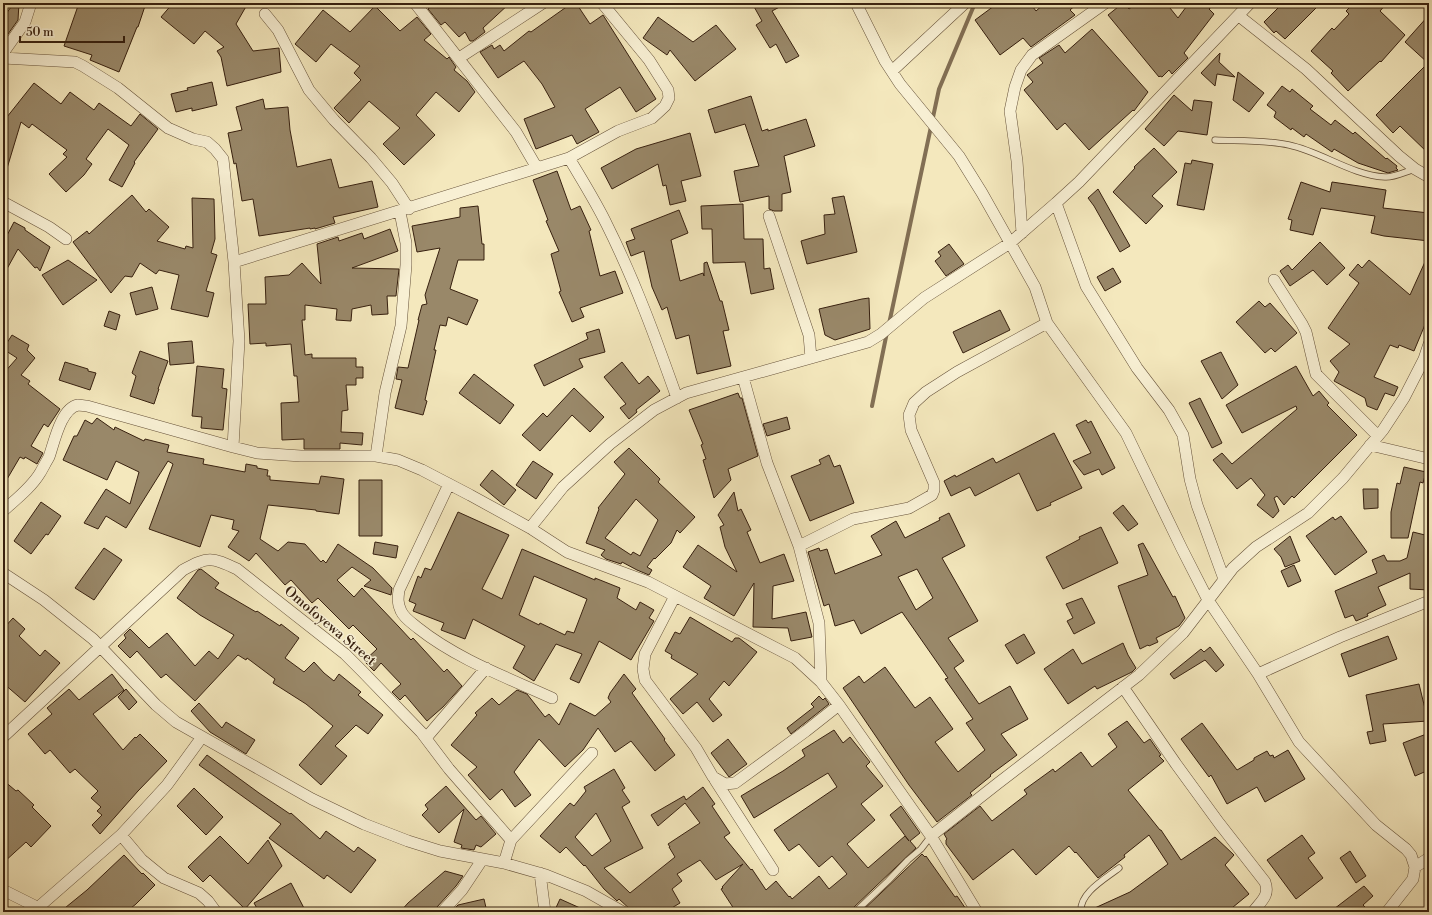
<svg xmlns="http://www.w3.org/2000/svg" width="1432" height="915" viewBox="0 0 1432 915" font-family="'Libre Bodoni',serif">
  <rect width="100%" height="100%" fill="#f4e8bd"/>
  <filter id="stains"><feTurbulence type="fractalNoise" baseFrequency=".005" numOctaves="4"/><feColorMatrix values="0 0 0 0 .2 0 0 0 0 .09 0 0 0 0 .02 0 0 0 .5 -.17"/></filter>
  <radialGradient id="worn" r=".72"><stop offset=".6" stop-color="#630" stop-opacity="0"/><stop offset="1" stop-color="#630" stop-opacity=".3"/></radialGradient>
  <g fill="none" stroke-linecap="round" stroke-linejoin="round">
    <path stroke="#826f54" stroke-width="4" d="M889 324 939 89 975 3
      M872 406 887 332"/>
  </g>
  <path fill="#998869" stroke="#37200f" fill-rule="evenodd" d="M14 3H19L18 20 3 41V18Z
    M79 3H146L138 27H137L119 72 90 60 92 55 64 46Z
    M173 3H248L236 24 253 51 279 48 281 72 227 86 221 57 217 51 224 47 205 31 194 44 161 17Z
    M435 3H510L483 28 485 32 473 41H470L465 32 459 37 445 22 441 25 428 9Z
    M572 3H576L590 24 603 15 656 99 636 112 620 87 585 109 599 132 577 144 572 135 536 149 524 119 555 107 542 84 524 61 498 78 480 52 492 45 494 49 500 45 504 51 529 31 531 32Z
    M752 3H787L772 11 799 56 786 63 776 44 770 48 756 25 762 21Z
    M998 3H1030L1036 11 1045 3H1078L1070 10 1075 15 1031 47 1023 38 1000 55 975 20Z
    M1123 3 1129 9 1137 3H1166L1178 18 1189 3H1216L1209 9 1214 14 1184 53 1188 58 1172 74 1169 70 1162 77 1160 76 1159 77 1108 15Z
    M1283 3H1321L1285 39 1276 31 1274 33 1264 22Z
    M1354 3H1387L1380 11 1405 35 1381 62 1380 61 1348 91 1331 73 1333 71 1311 51 1332 28 1334 30 1349 14 1346 11Z
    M375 6 400 31 417 17 431 34 424 40 447 59 449 57 456 67 454 70 467 81 475 92 459 112 436 92 416 115 435 135 404 165 383 144 400 128 369 101 349 123 334 108 361 80 354 73 360 66 331 44 316 62 295 44 323 10 350 32Z
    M1429 15V154L1400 126 1393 133 1376 115 1428 63 1405 42Z
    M658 17 693 42 716 25 736 49 695 81 670 50 667 55 643 38Z
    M1092 29 1148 92 1134 111 1133 110 1089 150 1065 123 1057 130 1024 90 1033 82 1027 75 1043 63 1039 58 1059 45 1065 53Z
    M1220 53 1219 62 1235 77 1217 74 1215 86 1201 73Z
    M1238 72 1264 93 1249 112 1233 100Z
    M212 82 217 105 192 111V108L176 112 171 94 188 90 187 88Z
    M34 83 61 104 70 92 94 110 99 103 131 126 140 114 158 129 134 162 135 163 122 187 109 180 129 145 108 129 86 159 92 164 84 175 66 192 49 174 67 157 63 154 67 150 32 124 29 128 21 122 5 175H3V122Z
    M1282 86 1290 92 1292 89 1313 106 1310 109 1331 125 1335 120 1353 134 1355 132 1386 159 1387 158 1397 166 1396 168 1398 170 1388 173 1358 163 1334 149 1332 152 1306 134 1304 137 1292 128 1291 130 1274 117 1276 112 1267 105Z
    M1174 95 1192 111 1194 100 1212 102 1207 135 1178 131 1164 146 1145 129Z
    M751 96 762 131 768 129V131L806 119 815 146 784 156 791 192 782 194V211H774L769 209V196L740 202 734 171 759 166 745 124 715 133 708 110Z
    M263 99 265 109 288 107 290 130 297 167 331 159 339 188 372 181 378 207 333 217 335 223 315 229V228L310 229V228L259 236 253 199 242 201 236 163 234 164 228 133 242 130 236 107Z
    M690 133 701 176 681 181 686 201 670 205 666 185 663 186 658 164 612 189 601 168 636 149Z
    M1154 148 1177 172 1152 196 1163 206 1146 224 1113 192 1135 168 1134 167Z
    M1192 160 1213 164 1204 210 1177 205 1185 163 1191 164Z
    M557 171 571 210 580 206 591 230 589 231 600 276 615 271 623 293 580 308 584 317 572 322 559 292 561 291 551 254 559 251 546 221 548 220 533 180Z
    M1301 182 1330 192 1332 182 1386 190 1383 208 1429 213V241L1384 236 1371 233 1375 216 1321 208 1313 235 1290 230 1292 220 1288 219Z
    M1098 189 1130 246 1120 252 1094 206 1088 198Z
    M132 195 146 212 149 209 169 227 157 241 185 249 186 246 193 248 192 198 214 199 215 239 211 253 217 255 206 291 214 293 208 317 171 309 179 275 159 270 156 274 140 263 132 277 125 276 111 293 73 242 87 231 89 234Z
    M844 196 857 252 807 264 801 241 825 234 824 215 835 214 832 198Z
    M743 204 744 239H763L764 269 770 268 774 289 751 294 745 262 713 263 712 229H702L701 206Z
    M478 206 482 244H484V260H458L450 289 478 300 467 325 448 317 446 326 440 325 434 350H436L425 400 427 401 423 415 395 408 402 380 396 379 398 367 408 368 419 320H418L422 305 427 304 425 295 440 248 417 252 412 226 460 217V208Z
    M679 210 688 233 671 240 680 281 703 273 704 276V263L707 262 720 301H722L729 330 723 331 731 366 697 374 689 335 676 339 667 307 662 310 652 287 644 251 631 256 626 242 635 239 631 229Z
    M14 222 25 228V230L50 247 40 271 37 267 35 268 18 249 3 276V243Z
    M390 229 398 251 352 268 399 269 396 296H387L388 314 372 315 371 305 352 309 351 321 336 320 337 309 305 305V320H302L305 355 312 354V358H356V367H363V378H356V385H346L348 410 342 411 341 432 363 433 362 445 340 443V449H304V439L282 440 281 403 299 402 297 376H294L291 344 266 346V343L250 344 248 304H266L265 277 289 275 302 263 321 284 317 244 338 237 339 241 362 233 364 239Z
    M1320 242 1345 268 1327 285 1313 270 1290 286 1280 271 1288 265 1292 270Z
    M949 244 964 264 946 276 935 261 941 256 938 252Z
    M1429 253V315L1414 351 1399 345 1398 348 1390 345 1374 377 1398 387 1394 396 1385 393 1377 410 1367 406 1365 398 1334 381 1339 372 1330 361 1350 344 1328 328 1359 283 1349 275 1358 264 1362 268 1369 260 1410 295Z
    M68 260 97 280 63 305 42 275Z
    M1113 268 1121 282 1105 291 1097 277Z
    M152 287 158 309 136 315 130 293Z
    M869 298 870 329 835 340 825 335 819 309 862 299Z
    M1259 301 1265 307 1270 303 1297 333 1275 352 1271 348 1265 353 1236 322Z
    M1000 310 1010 330 963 353 953 332Z
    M109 311 120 315 116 330 104 326Z
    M599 329 605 352 579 359 583 367 544 386 534 365 588 339 586 333Z
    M12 335 29 345 27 350 35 358 21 375 30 381 28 384 60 409 48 427 44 424 31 446 43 453 37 464 25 457 24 459 20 457 3 486V392L7 385 3 381V374L17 358 3 349Z
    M192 341 194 363 170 365 168 343Z
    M140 351 168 361 158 389H159L154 404 130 396 136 376 132 373Z
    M1221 352 1238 385 1222 399 1201 361Z
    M65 362 88 369V371L96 373 90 390 59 380Z
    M622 362 639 384 648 376 660 391 636 410 637 412 629 419 620 408 626 404 604 377Z
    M197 366 224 369 222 388 227 389 223 430 201 428 202 417 192 416Z
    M1296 366 1313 396 1319 391 1329 403 1327 405 1357 435 1294 498 1292 496 1284 505 1277 496 1274 498 1279 511 1273 518 1257 505 1265 495 1251 478 1237 489 1213 460 1222 453 1232 464 1297 409 1296 406 1242 433 1226 405Z
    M474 374 514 405 500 424 459 393Z
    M574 388 604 417 590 432 572 415 540 451 522 435 543 413 547 417Z
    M738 393 740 398H742L758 456 728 469 731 480 714 498 703 460 706 459 701 445 703 444 689 410Z
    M1200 398 1222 443 1212 448 1189 403Z
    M787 417 790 429 767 436 763 424Z
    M97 418 114 430 115 427 144 441 145 439 169 445 167 452 204 459 203 464 245 472 246 464 257 466V468L268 470 267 476H270V480L319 484 321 476 344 479 339 514 316 511V510L268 505 260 539 278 551 288 542 305 544 321 562 323 560 326 563 338 544 373 568 392 588 391 595 364 586 371 580 352 567 337 580 354 597 362 588 399 627 411 640 413 638 444 672 447 669 462 686 443 707 427 721 405 695 400 700 392 692 401 684 381 663 374 671 364 661 377 649 353 625 349 629 318 598 312 603 291 580 285 585 256 553 249 561 228 547 239 531 232 529 234 520 211 515 200 547 149 529 173 464 168 461 126 528 106 516 98 529 84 523 106 489 130 504 139 472 116 461 107 480 63 460 74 436H77L85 420 92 424Z
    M1086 420 1088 423 1091 421 1115 468 1102 475 1099 469 1084 475 1073 461 1091 453 1076 425Z
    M1054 433 1082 488 1050 503 1051 505 1037 511 1019 473 975 496 970 487 951 496 944 481 955 475 956 477 993 458 996 463Z
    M629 448 660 479 658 482 695 517 680 533 677 530 671 543 655 559 654 558 647 567 652 570 649 575 637 570 622 562 621 564 606 559 601 555 605 550 586 543 599 509 598 508 625 474 614 462ZM636 499 658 520 640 556 633 552 631 555 605 538Z
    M829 455 834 467 840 465 854 503 810 521 791 476 821 464 819 460Z
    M533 461 553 474 536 499 516 485Z
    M1404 467 1426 472 1423 483 1420 482 1408 538H1391V512L1397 483 1400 484Z
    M492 470 516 490 504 505 480 485Z
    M359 480H382V536H359Z
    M1363 489H1378V508L1364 509Z
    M734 492 738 511 741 509 751 530 747 532 760 563 784 554 794 581 773 586 772 619 806 612 812 637 791 641 788 628 753 627 754 583 734 616 704 598 711 586 683 567 698 545 737 572 725 547 720 527 724 525 718 515Z
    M41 502 61 516 48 535 46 534 31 554 14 541Z
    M1123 505 1138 524 1128 531 1113 513Z
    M458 512 509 535 482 589 502 599 522 549 595 580V578L620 588 617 598 636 610 640 602 654 610 649 618 654 621 631 660 599 641 579 683 570 679 582 654 556 644 534 681 513 668 525 646 473 619 465 639 441 630 444 623 413 611 416 604 409 601 418 576 421 578 425 568 431 570ZM534 576 587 599 574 633 567 631 565 635 540 623 539 625 519 615Z
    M949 513 965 546 942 558 978 621 948 638 964 661 954 668 979 704 1010 686 1028 719 1001 734 1017 755 990 775 991 776 970 793 972 795 937 822 909 785 843 688 859 676 864 683 885 667 915 708 930 697 953 729 935 742 958 772 985 750 966 723 973 719 945 679 948 678 902 612 861 634 854 620 835 626 829 604 824 606 808 552 819 548 820 551 827 549 835 574 882 555 871 536 896 521 905 538 940 520 939 518ZM917 569 933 598 916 610 898 577Z
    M1341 516 1367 552 1335 575 1306 536 1333 517 1335 520Z
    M1101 527 1118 563 1063 589 1046 557 1080 539 1079 537Z
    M1413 532 1429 536V590L1410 589V573L1378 587 1386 605 1367 614 1368 616 1356 621 1353 615 1345 618 1335 591 1377 573 1372 560 1384 555 1387 561H1400L1407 558Z
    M1290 536 1300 561 1285 567 1281 557 1274 549Z
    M375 542 398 546 396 558 373 554Z
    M1143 543 1173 597 1175 596 1185 618 1179 626 1156 638 1158 642 1149 646 1148 645 1140 649 1118 586 1148 575 1138 545Z
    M104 548 122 560 94 600 75 588Z
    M1294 565 1301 581 1288 587 1281 571Z
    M201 569 219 583 215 588 256 612 257 611 280 626 281 624 299 638 285 658 304 672 314 662 324 673 334 681 339 674 361 692 358 695 383 715 368 734 356 725 335 746 347 756 321 785 299 765 333 726 306 704 273 683 275 679 247 658 246 660 238 655 195 701 166 674 161 678 137 651 130 658 118 646 126 638 124 635 130 629 149 648 167 633 195 666 209 651 218 659 234 635 200 615 177 598 198 570Z
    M1082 598 1095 623 1074 634 1067 621 1073 618 1066 604Z
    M690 617 732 642 735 638H739L757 652 729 686 724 681 709 699 722 715 713 722 697 702 683 714 670 699 698 674 671 658 672 655 665 651 675 632 680 634Z
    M13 618 25 629 19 636 40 656 45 650 60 663 25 702 3 683V629Z
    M1024 634 1035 653 1017 664 1005 645Z
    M1388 636 1397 659 1349 677 1341 654Z
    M1123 643 1128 655 1136 668 1132 672 1097 689 1095 686 1068 704 1044 669 1073 649 1082 664Z
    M1210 647 1224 665 1216 672 1205 660 1174 679 1170 674 1201 649 1204 652Z
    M112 674 124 690 93 714 123 750 135 737 136 738 140 734 167 761 138 791 100 834 92 825 102 815 97 811 101 807 91 798 98 791 75 769 70 773 50 750 45 754 28 734 52 714 47 708 69 689 79 700Z
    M624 674 636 689 632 693 665 739 664 740 675 755 655 771 631 741 615 752 598 728 583 750 565 767 539 739 514 772 531 795 515 807 502 789 490 800 468 775 477 767 451 745 477 715 475 713 492 698 499 705 517 690 527 694 545 717 549 714 559 725 570 703 595 716 611 702 608 698 610 693Z
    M1419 684 1428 721 1383 724 1386 741 1370 744 1367 732 1373 731 1366 695Z
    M126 689 137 702 129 710 118 697Z
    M819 696 823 700 825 698 829 704 791 734 787 728 814 707 811 704Z
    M199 703 222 728 226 722 255 740 246 754 210 732 191 711Z
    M1127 721 1144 743 1150 739 1161 755 1159 756 1164 761 1128 790 1160 830H1161L1181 860 1215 837 1234 855 1225 865 1249 894 1227 912H1086L1130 892 1168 864 1149 835 1124 855 1125 857 1098 878 1076 852 1075 853 1069 846 1036 875 1013 849 973 880 946 844V840L947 839 944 834 980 806 992 821 1027 794 1024 790 1053 769 1055 772 1081 752 1092 767 1117 747 1108 734Z
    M1202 723 1237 770 1254 760V758L1267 751 1270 756 1273 755 1274 758 1288 750 1305 779 1265 802 1257 787 1227 804 1211 775 1209 777 1181 739Z
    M834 730 843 743 850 737 870 762 866 766 883 786 861 804 875 820 847 844 868 868 905 836 909 841 890 815 901 806 920 833 910 841 916 848 852 909 851 912H736L721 889 723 888 722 887 743 864 716 880 700 860 677 874 682 881 672 889 680 903 665 912H633L619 899 617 901 616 900 604 889 585 865 584 866 566 847 560 853 540 836 570 803 574 806 586 791 584 787 614 769 625 788 622 790 630 802 622 807 643 848 604 868 630 893 675 857 669 847H670L668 844 700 823 685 803 658 826 651 815 684 796 686 800 703 787 715 804 712 806 730 833 724 837 751 870 752 869 766 890 776 881 789 897 790 896 792 899 819 876 829 889 847 874 832 856 819 867 799 844 789 851 774 830 837 787 828 773 754 818 741 796 783 771 805 756 802 750ZM596 813 611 841 592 856 575 837Z
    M1429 733V770L1415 776 1403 743Z
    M728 739 747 764 729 777 711 753Z
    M207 755 259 793 290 814 291 813 320 839 326 831 354 852 358 847 376 860 351 893 327 875 324 879 269 838 281 824 199 765Z
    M3 780 16 791 18 790 34 805 32 807 51 826 31 847 26 842 3 863Z
    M446 786 476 820 481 816 496 834 481 847 476 845 474 850 461 848 462 845 454 842 464 809 439 833 422 815 428 809 425 805Z
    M194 788 223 817 206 835 177 806Z
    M1302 835 1315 853 1308 858 1323 878 1296 899 1267 860Z
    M220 836 248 864 268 840 282 866 245 909 210 875 203 882 188 867Z
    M1350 851 1366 876 1356 883 1340 858Z
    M922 854 925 857 926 856 955 897 957 896 968 912H861Z
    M124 855 142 874 143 873 155 885 136 904 126 912H60L87 890Z
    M445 871 463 876 456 886 437 907 435 912H400L408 903Z
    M291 883 306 912H259L254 903Z
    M1364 886 1373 896 1363 905 1370 912H1330Z
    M484 899 487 912H451L458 905Z
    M560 899 589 912H554Z"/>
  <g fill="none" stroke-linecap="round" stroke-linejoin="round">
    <defs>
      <path id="service" d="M1215 140C1239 141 1265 140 1289 145 1322 152 1351 175 1385 177 1393 178 1407 171 1415 169
        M855 912 888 881 908 860 921 849 931 836
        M1081 912C1079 893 1105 879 1119 868"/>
      <path id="minor" d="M415 3 516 132 537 168
        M856 3 885 61 900 84 959 156 982 193 1035 287 1047 323 1126 433 1182 549 1208 600 1258 674 1299 742 1376 825 1406 849 1411 855 1415 867 1413 879 1387 912
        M265 14 278 30 309 90 334 120 371 158 392 183 409 209
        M1239 16 1306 69 1399 156 1415 169 1429 177
        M3 53 25 22 31 3
        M3 58 75 62 83 66 118 88 168 128 193 139 207 142 215 149 223 159 234 262 239 341 233 447
        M459 58 543 3
        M892 71 965 3
        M569 158C582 180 596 202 607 225 635 281 656 339 677 398
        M3 202 49 227 66 239
        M1056 203 1086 286 1137 368 1169 410 1183 435 1190 479 1197 505 1224 579
        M769 216 809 335 811 358
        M1022 233 1017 161 1010 111 1015 87 1021 70 1032 55 1105 3
        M234 262 569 158 618 131 652 118 665 106 669 98 668 90 649 60 602 3
        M1274 280 1302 324 1306 332 1316 374 1378 436
        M743 377 767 463 799 546 819 623 821 682
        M1370 445 1429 459
        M376 456 385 393 401 326 406 265V243L400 212
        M449 484 399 590C398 597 397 603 401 611 404 618 412 623 418 628 457 659 506 677 552 698
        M3 511C15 500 31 488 40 473 43 468 46 462 49 457 54 443 61 408 78 405 81 405 85 406 87 406L233 447 257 453 301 456H376L398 460 422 470 470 495 530 528 567 552 648 582 795 658 821 682 839 705 931 836 977 912
        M530 528 563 487 610 444 654 410 686 393 868 342 881 334 924 298 1010 243 1056 203 1079 182 1250 3
        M799 546 853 519 909 508 932 495 934 490V483L911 430 909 415 914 403 926 392 957 372 1047 323
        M3 573 44 600 93 639 156 705 176 722 312 799 364 824 408 841 440 851 504 863 546 875 586 891 623 912
        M675 596 645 654 643 669 645 680 696 748 713 777 725 784 735 783 806 731 839 705
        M1258 674 1340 637 1429 601
        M1123 687 1176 764 1219 823 1265 882C1270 896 1261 901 1253 912
        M3 737 183 570C208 556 212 557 237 569L345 654 362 671 421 732 449 769 511 840 504 863
        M426 738 486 668
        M715 780 773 870
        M121 835 142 860 164 878 199 893 208 901 216 912
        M931 836 997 784 1139 675 1183 633 1233 568 1256 547 1308 513 1343 478 1383 430 1404 398 1424 359 1429 344
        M511 840 592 753
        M1415 867 1429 858
        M540 873 545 912
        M3 890 37 907
        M33 912 121 835 167 785 202 737
        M442 912 462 890 482 860"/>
    </defs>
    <use href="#service" stroke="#66523a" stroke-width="7"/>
    <use href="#minor" stroke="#66523a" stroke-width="12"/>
    <use href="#service" stroke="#f8f0d4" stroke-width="5.5"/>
    <use href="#minor" stroke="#f8f0d4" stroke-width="11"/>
  </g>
  <g text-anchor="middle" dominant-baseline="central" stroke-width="3" stroke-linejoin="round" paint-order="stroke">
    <g font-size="14" fill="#37200f" stroke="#f8f0d4">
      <text transform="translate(330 626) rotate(40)">Omofoyewa Street</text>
    </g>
  </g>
  <rect width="1432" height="915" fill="none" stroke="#f4e8bd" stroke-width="16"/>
  <rect x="4" y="4" width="1424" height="907" fill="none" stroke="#37200f" stroke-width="2"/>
  <rect x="8" y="8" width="1416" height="899" fill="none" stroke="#37200f"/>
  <path d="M20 36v6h104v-6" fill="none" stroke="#37200f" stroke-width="2"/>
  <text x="26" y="36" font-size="12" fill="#37200f" stroke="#f8f0d4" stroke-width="3" paint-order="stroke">50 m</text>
  <rect width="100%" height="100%" filter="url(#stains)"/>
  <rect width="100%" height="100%" fill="url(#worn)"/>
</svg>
